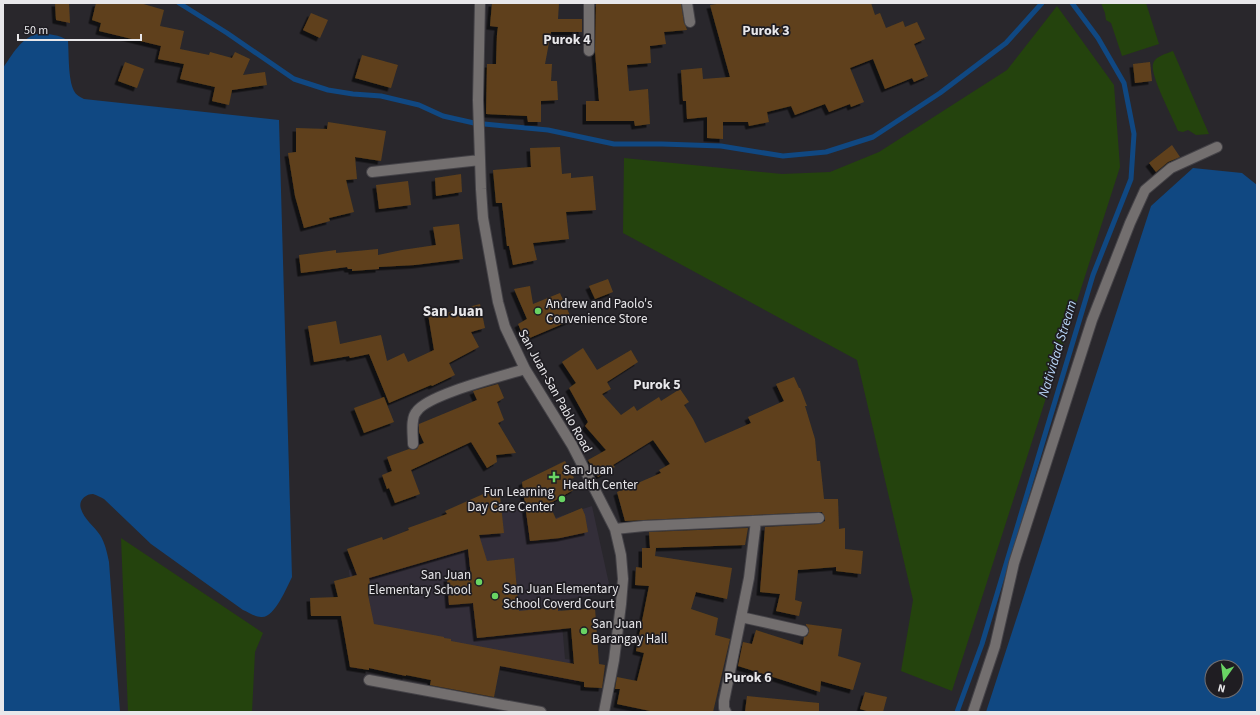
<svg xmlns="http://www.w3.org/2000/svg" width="1260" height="715" viewBox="0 0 1260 715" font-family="'Source Sans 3',sans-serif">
  <defs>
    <filter id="shadow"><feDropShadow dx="-3.5" dy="3.5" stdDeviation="0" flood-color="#0009"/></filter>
  </defs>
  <rect width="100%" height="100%" fill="#29272c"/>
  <path fill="#332e39" d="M544 496 552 519 592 506 611 593 560 600 565 659 576 660V683L363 643 352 601 349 570Z"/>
  <path fill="#24430d" d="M1101 3H1146L1159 44 1122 56 1111 23 1106 20 1105 13Z
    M1057 6 1114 85 1120 167 952 691 901 671 913 600 857 360 623 233 624 158 782 174 830 172 879 152 1007 70Z
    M1173 51 1209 134 1196 135 1188 130 1183 132 1178 131C1173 118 1150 76 1153 64 1155 56 1166 54 1173 51Z
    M121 538 263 633 255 652 252 712H128Z"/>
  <path fill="#104882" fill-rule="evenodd" d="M37 34C48 34 60 34 68 41 69 55 68 79 74 91 76 95 80 97 84 99L279 120 292 577C287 587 274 619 261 617 255 617 248 612 243 610L151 544 104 499C100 497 97 495 93 494 85 494 78 501 81 509 84 519 94 526 100 535 105 543 107 552 109 562L120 712H3V68C12 55 21 38 37 34Z
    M1193 168 1242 173 1257 185V712H986L1151 206ZM1212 667H1236V691H1212Z"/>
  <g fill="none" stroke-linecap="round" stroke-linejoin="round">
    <path stroke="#104882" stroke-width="5" d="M179 3 227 33 294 79 328 90 353 94 381 96 419 105 443 116 474 123 548 130 614 144H662L721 146 783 156 826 152 873 137 940 93 1006 43 1042 3
      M957 712 982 644 1093 275 1131 179 1134 134 1124 83 1098 38 1072 3"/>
  </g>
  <path fill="#5f411b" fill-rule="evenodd" filter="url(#shadow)" d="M55 3H69L70 23 56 20Z
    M96 3H140L164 10 160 26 184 31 180 49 209 55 210 52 232 58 235 52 250 59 243 75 265 72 267 85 232 90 229 105 212 101 215 87 180 79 184 64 158 59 161 46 99 31 101 23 92 20Z
    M492 3H559L558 19H582V32H551L545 64H552L551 81H557L558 100 541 101V122H528L527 116 486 114 487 64H496L497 34 498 27 490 26Z
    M596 3H681L684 23 686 27 687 30 664 32 666 44 650 46 651 63 627 65 629 91 648 89 650 124 635 126 634 121H586V101H599L595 51Z
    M723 3H871L875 15 880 13 886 28 903 21 905 27 917 22 925 39 914 44 928 76 914 82 912 78 885 89 873 59 850 68 864 102 851 107 850 104 829 112 825 104 795 115 791 106 767 112 769 122 749 126 748 122H723V139L707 138V117L687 119 686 101H683L681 70 702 68 703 79 730 77 710 5Z
    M311 13 328 20 320 38 303 30Z
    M362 55 398 65 391 88 355 78Z
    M125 62 144 69 137 88 118 81Z
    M1150 62 1152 81 1135 83 1133 64Z
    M328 122 386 131 381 161 355 157 357 179 346 180 354 212 329 218 330 221 304 228 295 196 288 153 296 152V128L327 129Z
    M1172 145 1180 157 1168 162 1156 172 1149 163Z
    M560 147 562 174 571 173V178L593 176 596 210 566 212 569 239 533 243 537 260 513 265 509 246H507L502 203H496L493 170 531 167 530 148Z
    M461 174 462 192 436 196 435 178Z
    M408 181 411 205 379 209 376 185Z
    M459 224 463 259 415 265 379 267V269L352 271V269H348L347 267 301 273 299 255 336 250V253L378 249V255L402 250 436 245 433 227Z
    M608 279 613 292 595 299 589 286Z
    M530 286 533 304 560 293 572 320 525 340 518 324 527 319 514 289Z
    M480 304 485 328 471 332 479 347 449 363 455 375 432 386 431 385 389 403 369 354 350 358 349 356 314 362 308 326 336 321 340 344 381 335 387 361 404 353 408 362 434 350 428 314 441 311 442 314Z
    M583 348 597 370 631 350 638 362 607 382 611 389 602 394 621 415 634 406 637 411 659 397 661 401 680 389 689 402 684 405 693 419 705 443 751 423 748 417 784 401 776 384 794 377 799 388H800L807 406H805L815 439 817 461H820L824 499H838L839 529 845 528V549L863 551 861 574 836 571V567L798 570 795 600 802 602 799 616 776 611 780 594 760 592 765 527 820 524 825 521V518L822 512H819L644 520 625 521 617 492 661 473 659 470 670 464 653 440 613 465 615 467 598 477 588 460 606 450 585 426 588 422 569 388 576 383 562 362Z
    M498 384 504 398 497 402 504 420 498 423 516 453 496 455 497 462 487 468 471 442 411 470 420 494 395 503 389 488 387 489 382 475 392 471 387 457 409 449 413 450 417 449 419 445 424 443 419 432V424L477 400 473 391Z
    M384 397 394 422 364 433 354 408Z
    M565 461 574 478 571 479 575 489 549 504 556 519 582 508 585 515 588 532 560 538 530 541 522 482Z
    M499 487 504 533 479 535 487 561 514 558 519 611 558 607V611L595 608 599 664 605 665 602 688 584 687V682L500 666 494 697 430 685 431 680 406 675V676L369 668V670L350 667 341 616H311L310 598 338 597 334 581 357 575 347 549 382 537 383 540 409 530 408 528 447 514 445 511ZM468 549 471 577 447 578 449 605 473 603 477 638 571 628 574 664 451 641V639L444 638V637L374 624 368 595 372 594 369 578Z
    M748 528 745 545 654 548H656L655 556 732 568 727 599 696 592 691 609 718 618 715 635 730 639 713 712H655L617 704 620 689H615L617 677 637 681 644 653 636 651 649 586 635 585 636 567 642 568V548H650L649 532Z
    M806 624 842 629 838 656 861 663 853 690 821 681 820 692 738 666 743 642 752 644 756 630 803 645 804 637 807 636 809 632V629L806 625Z
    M865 692 887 697 883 712H870L860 709Z
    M747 696 819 703V712H745Z"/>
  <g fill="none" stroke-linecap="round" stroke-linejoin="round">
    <defs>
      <path id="minor" d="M480 3 478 100 481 189 483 218 498 302 505 327 525 369 572 445 615 529 621 555 623 579 621 604 614 660 604 712
        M589 3V51
        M687 3 690 22
        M372 172 480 160
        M413 444C413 434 410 418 417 411 429 394 503 376 525 369
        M615 529 644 526 819 518
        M741 617 803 631
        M369 680 541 712
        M726 712 724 708V701L749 578 756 521
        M973 712 995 646 1014 563 1092 320 1130 223 1145 190 1171 168 1217 147"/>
    </defs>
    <use href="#minor" stroke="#444247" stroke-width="12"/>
    <use href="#minor" stroke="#736f6f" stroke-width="10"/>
  </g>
  <g fill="#69d464" stroke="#1f1d22" stroke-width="1.5">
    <circle cx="538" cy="311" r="4"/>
    <path d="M552 471h4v4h4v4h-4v4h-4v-4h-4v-4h4z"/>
    <circle cx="562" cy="499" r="4"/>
    <circle cx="479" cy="582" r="4"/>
    <circle cx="495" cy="596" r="4"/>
    <circle cx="584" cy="631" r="4"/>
  </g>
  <g text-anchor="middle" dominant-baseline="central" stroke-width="3.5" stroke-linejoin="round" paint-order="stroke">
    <g font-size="13" fill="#e8e7ea" stroke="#1f1d22" text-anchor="start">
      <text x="546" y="304">Andrew and Paolo's<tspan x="546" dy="15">Convenience Store</tspan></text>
      <text x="563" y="470">San Juan<tspan x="563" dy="15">Health Center</tspan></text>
      <text x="554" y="492" text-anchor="end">Fun Learning<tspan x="554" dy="15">Day Care Center</tspan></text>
      <text x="471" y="575" text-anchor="end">San Juan<tspan x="471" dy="15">Elementary School</tspan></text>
      <text x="503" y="589">San Juan Elementary<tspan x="503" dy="15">School Coverd Court</tspan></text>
      <text x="592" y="624">San Juan<tspan x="592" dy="15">Barangay Hall</tspan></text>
    </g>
    <g font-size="13" fill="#e8e7ea" stroke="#1f1d22">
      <text transform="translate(555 391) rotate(61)">San Juan-San Pablo Road</text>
    </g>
    <g font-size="14" font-weight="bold" fill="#e8e7ea" stroke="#1f1d22">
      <text x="766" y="31">Purok 3</text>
      <text x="567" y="40">Purok 4</text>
      <text x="657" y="385">Purok 5</text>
      <text x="748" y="678">Purok 6</text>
    </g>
    <g font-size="14" font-style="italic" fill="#b7d3f5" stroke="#1f1d22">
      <text transform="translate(1058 349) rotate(-73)">Natividad Stream</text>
    </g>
    <g font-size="15" font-weight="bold" fill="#e8e7ea" stroke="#1f1d22">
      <text x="453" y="311">San Juan</text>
    </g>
  </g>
  <rect width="1260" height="715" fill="none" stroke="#e8e7ea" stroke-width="8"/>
  <g transform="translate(1224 679) rotate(194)"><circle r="19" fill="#1f1d22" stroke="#6f6e72"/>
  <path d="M0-3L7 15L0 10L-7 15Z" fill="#69d464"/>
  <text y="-6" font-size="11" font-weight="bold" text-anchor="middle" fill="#e8e7ea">N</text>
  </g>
  <path d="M18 34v6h123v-6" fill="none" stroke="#e8e7ea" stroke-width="2"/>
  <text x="24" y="34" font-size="12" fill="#e8e7ea" stroke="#1f1d22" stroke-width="3" paint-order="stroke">50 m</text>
</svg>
